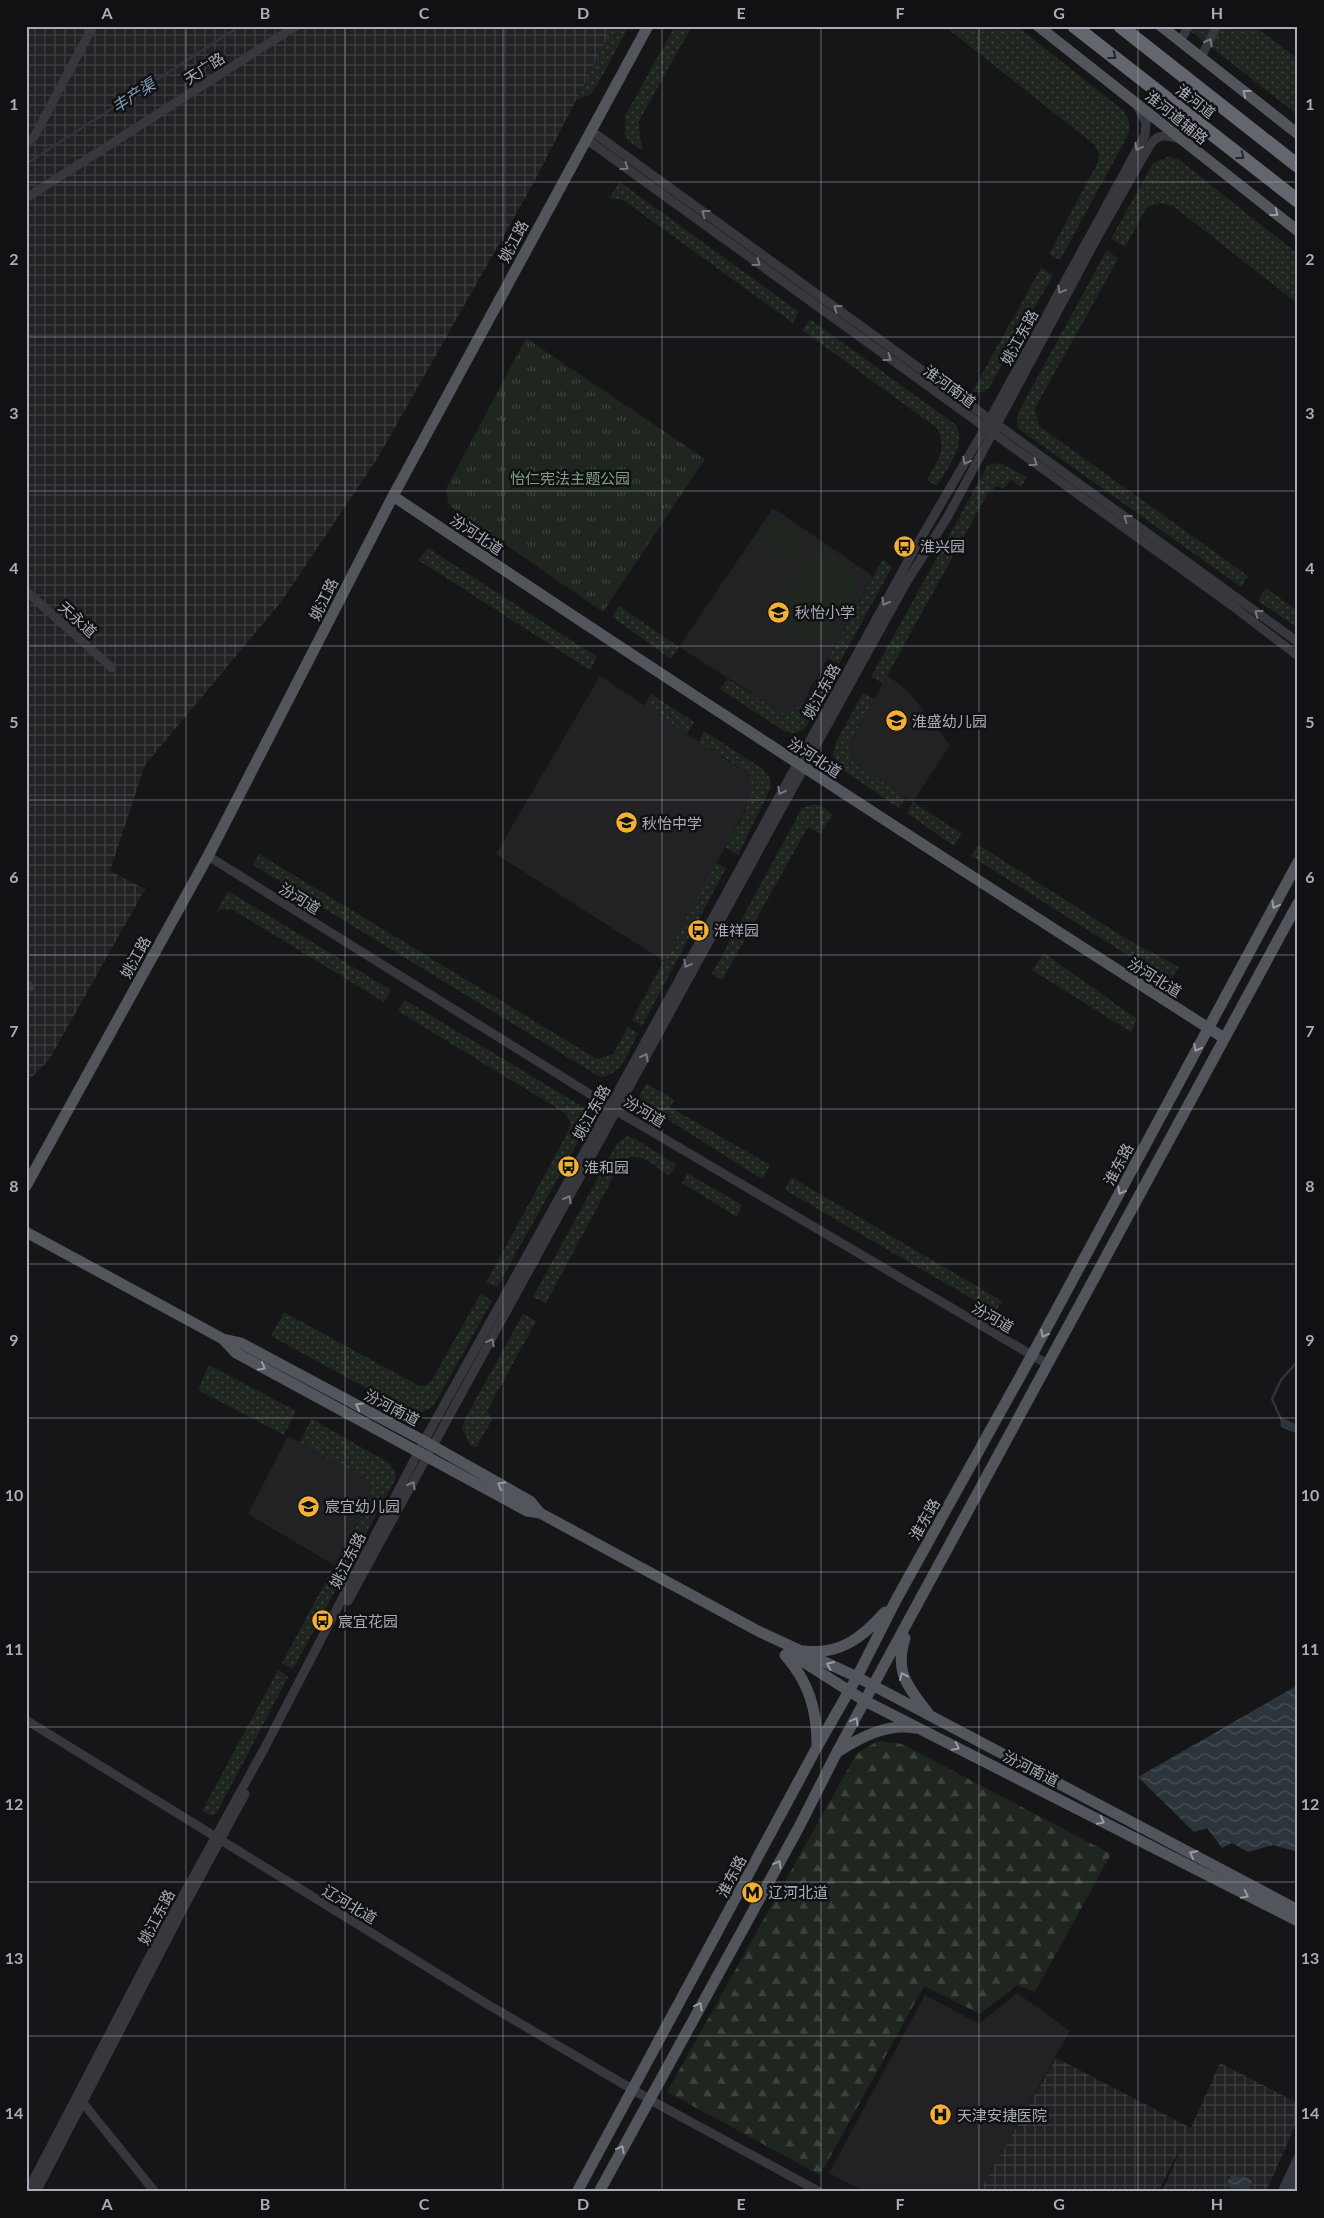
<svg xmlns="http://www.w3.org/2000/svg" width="1324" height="2218" viewBox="0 0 1324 2218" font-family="Lato,'Noto Sans SC',sans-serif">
  <defs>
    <pattern id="industrial-grid" width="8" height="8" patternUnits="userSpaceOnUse" patternTransform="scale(1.25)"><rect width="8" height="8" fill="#222225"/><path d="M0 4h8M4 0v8" fill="none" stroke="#3f3f43"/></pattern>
    <pattern id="grass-dots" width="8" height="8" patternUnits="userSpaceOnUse" patternTransform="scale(1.25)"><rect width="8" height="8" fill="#1e261f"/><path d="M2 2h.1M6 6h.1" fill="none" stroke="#3c433d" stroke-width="1.8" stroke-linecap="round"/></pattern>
    <pattern id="forest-firs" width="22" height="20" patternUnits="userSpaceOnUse" patternTransform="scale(1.25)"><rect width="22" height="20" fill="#1e261f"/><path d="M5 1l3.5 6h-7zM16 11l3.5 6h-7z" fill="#3c433d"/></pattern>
    <pattern id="park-tufts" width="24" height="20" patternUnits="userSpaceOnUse" patternTransform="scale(1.25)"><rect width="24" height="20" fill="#1e261f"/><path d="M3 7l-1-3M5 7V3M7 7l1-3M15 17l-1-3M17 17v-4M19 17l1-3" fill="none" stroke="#3c433d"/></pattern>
    <pattern id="water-waves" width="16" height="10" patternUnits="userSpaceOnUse" patternTransform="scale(1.25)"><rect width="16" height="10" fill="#2c353c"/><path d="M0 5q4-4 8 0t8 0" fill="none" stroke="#485056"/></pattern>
  </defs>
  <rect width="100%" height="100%" fill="#161618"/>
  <path fill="#222225" d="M773 508 873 576 800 708 790 713H783L679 647Z
    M887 675 908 691 950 745 913 802 854 763 849 750 851 742Z
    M600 676 746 773 751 782V799L664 961 496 854Z
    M288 1436 365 1478 370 1488V1499L334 1565 248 1514Z
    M1017 1993 1070 2031 979 2192H865L829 2173 925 1995 979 2024Z"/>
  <path fill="url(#industrial-grid)" d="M26 26H614L533 184 377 459 281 602 145 765 110 871 145 889 49 1060 26 1083Z
    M1056 2058 1191 2128 1220 2063 1298 2103V2119L1266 2192H1162L1184 2141 1158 2192H979Z"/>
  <path fill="url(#grass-dots)" d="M613 26H629L595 89 588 96 577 99Z
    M675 26H692L639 121V131L643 151 630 142 625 135V116Z
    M944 26H1017L1124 111 1129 121V133L1060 260 1049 254 1098 162 1099 154 1095 145Z
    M1184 26H1254L1298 59V115Z
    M1168 157 1178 159 1298 254V304L1173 206 1160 203 1147 207 1125 247 1111 239 1153 163Z
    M620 182 799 312 793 323 623 200 609 198Z
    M1107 250 1118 259 1035 408 1039 426 1248 576 1241 587 1019 429 1017 423 1018 413Z
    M1041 268 1053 275 989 388 982 392H972Z
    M810 319 956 425C967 446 947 467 937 486L927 480C937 460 948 450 937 428L802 330Z
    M1000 463 1027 477 1021 487 1011 480 1003 489 998 486 988 493 883 683 871 677 988 465Z
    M428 548 597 657 590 670 418 560Z
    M883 559 892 567 839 664 828 658Z
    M1266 588 1298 611V628L1258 601Z
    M619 606 679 647 671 659 612 617Z
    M824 666 835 673 805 729C797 733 792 734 784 731L720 689 727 679 783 713C806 712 814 684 824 666Z
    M863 693 874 699 851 742 849 750 854 763 906 797 899 808 840 768 833 754 835 744Z
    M651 694 694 722 687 734 644 705Z
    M704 731 763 769 770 778 771 787 738 855 725 847C735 829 764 790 745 772 732 761 714 752 699 742Z
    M913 802 962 834 954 846 907 813Z
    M811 805H820L833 815 820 834 808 827 722 980 712 974 802 808Z
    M979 845 1128 940 1179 967 1170 982 971 856Z
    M259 854 597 1059 613 1054 628 1027 638 1033C629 1050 622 1076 600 1077L253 865Z
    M716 863 726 868 642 1026 632 1020Z
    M228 891 391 990 384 1002 233 910 222 909 215 914Z
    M1044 953 1137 1019 1131 1032 1032 970Z
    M405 1000 585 1108 588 1117V1124L497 1287 486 1283 569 1130 570 1121 565 1113 398 1011Z
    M646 1083 674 1100 670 1107 770 1165 762 1179 643 1104 639 1098Z
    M627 1136 636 1139 676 1165 669 1176C654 1166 639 1149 622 1161L546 1303 533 1297 616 1145Z
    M687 1173 742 1205 737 1217 682 1183Z
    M791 1177 1002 1301 995 1312 785 1190Z
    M481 1293 492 1301 434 1405C427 1411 422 1413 412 1413L271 1336 284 1312 419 1386 427 1385 432 1380Z
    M523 1314 536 1321 487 1411 492 1420 476 1447 471 1446 462 1428 465 1419Z
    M209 1365 296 1411 284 1435 198 1390Z
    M312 1419 389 1463 395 1471 396 1478 293 1669 282 1663 370 1499V1488L365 1478 299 1442Z
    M278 1670 288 1677 216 1814 210 1815 202 1811Z"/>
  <path fill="url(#forest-firs)" d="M878 1741 902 1744 1111 1854 1035 1992 1017 1985 980 2014 924 1986 820 2175 667 2092 853 1760 859 1752Z"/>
  <path fill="url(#park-tufts)" d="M526 338 705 459 603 612 455 510 448 502 446 489Z"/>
  <path fill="#1e261f" d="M775 516 789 526 771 554 756 544Z
    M793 528 808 538 789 567 774 557Z
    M818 543 825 548 820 556C830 555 836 556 845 562 867 579 855 598 843 616 840 621 837 629 832 633 822 643 799 641 789 631 785 627 784 620 782 614L776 622 768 617Z"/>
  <path fill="url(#water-waves)" d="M1280 1417 1298 1425V1434L1281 1427Z
    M1298 1685V1852L1273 1845 1248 1852 1232 1843 1222 1848 1207 1828 1194 1832 1138 1777Z
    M1231 2176 1246 2177 1252 2181 1249 2192H1239L1230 2188 1227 2182Z"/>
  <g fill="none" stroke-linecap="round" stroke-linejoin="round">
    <path stroke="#2c353c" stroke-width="2.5" d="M26 164 240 26
      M1280 1417 1272 1399 1281 1380 1298 1361"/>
    <path stroke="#37383d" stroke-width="9" d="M1180 41 1189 26
      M1201 57 1217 26
      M590 130 1298 642
      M586 139 1234 607 1298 656
      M26 142 34 137 93 26
      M26 198 296 26
      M26 591 112 668
      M208 856 617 1111 1047 1364
      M26 984 30 987
      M348 1601 829 722 906 583 948 516 1098 236 1150 145C1158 133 1167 135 1179 139
      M26 1720 487 2004 654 2102 820 2192
      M79 2098 155 2192
      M27 2192 153 1950 263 1751 424 1441 610 1106 914 550 985 428 1145 135 1146 123 1138 107
      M36 2192 183 1909 245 1794
      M1282 2192 1298 2158
      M1292 2192 1298 2178"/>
    <path stroke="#53555c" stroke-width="11" d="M1038 26 1298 231
      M1161 26 1298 134
      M393 496C668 680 945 860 1224 1038
      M26 1186 208 856 393 496 648 26
      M26 1232 223 1339 236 1353 527 1511 540 1513
      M223 1339 241 1343 424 1441 530 1501 540 1513 758 1631 857 1677 1298 1910
      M905 1638C894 1673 908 1686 928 1713
      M804 1651C840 1655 862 1638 885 1612
      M788 1652 865 1701 1298 1921
      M785 1655C809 1682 817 1710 817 1745
      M839 1751C861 1737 888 1723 915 1728
      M577 2192 817 1747 857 1677 896 1600 1032 1355 1298 862
      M599 2192 799 1827 837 1752 1298 903"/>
    <path stroke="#63666e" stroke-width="14" d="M1074 26 1298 201
      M1120 26 1298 166"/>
  </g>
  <defs><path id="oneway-chevron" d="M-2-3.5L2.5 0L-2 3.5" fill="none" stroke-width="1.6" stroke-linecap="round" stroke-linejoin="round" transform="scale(1.25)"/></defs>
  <g stroke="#757881">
    <use href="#oneway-chevron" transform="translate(1209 42) rotate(-62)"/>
    <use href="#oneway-chevron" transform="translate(1138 147) rotate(119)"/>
    <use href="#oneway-chevron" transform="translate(625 167) rotate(36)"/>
    <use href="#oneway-chevron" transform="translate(705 213) rotate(-144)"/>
    <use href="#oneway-chevron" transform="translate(757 263) rotate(36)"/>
    <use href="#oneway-chevron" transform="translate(1061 290) rotate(119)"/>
    <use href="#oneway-chevron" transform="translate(837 308) rotate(-144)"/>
    <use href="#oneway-chevron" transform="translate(888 358) rotate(36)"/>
    <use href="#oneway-chevron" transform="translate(966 461) rotate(119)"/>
    <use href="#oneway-chevron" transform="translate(1034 463) rotate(36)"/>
    <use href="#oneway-chevron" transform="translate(1127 518) rotate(-144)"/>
    <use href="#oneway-chevron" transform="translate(885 602) rotate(119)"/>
    <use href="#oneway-chevron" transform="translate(1258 613) rotate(-144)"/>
    <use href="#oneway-chevron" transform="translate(781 791) rotate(119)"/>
    <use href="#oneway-chevron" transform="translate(687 964) rotate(119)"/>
    <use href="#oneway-chevron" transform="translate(645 1057) rotate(-61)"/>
    <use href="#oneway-chevron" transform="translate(568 1199) rotate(-62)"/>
    <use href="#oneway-chevron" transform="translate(491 1342) rotate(-61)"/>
    <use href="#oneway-chevron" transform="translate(412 1485) rotate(-61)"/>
  </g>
  <g stroke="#26262a">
    <use href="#oneway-chevron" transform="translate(1113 56) rotate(38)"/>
    <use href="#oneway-chevron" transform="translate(1241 156) rotate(38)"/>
  </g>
  <g stroke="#979ba6">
    <use href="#oneway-chevron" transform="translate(1246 93) rotate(-142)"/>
    <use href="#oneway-chevron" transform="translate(1275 213) rotate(38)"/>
    <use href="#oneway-chevron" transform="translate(1275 905) rotate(118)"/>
    <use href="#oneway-chevron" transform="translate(1197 1048) rotate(118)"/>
    <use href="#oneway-chevron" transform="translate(1121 1191) rotate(118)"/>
    <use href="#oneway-chevron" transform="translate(1044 1334) rotate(118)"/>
    <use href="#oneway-chevron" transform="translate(262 1367) rotate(29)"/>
    <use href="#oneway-chevron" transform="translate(359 1406) rotate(-152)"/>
    <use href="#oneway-chevron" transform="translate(501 1485) rotate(-151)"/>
    <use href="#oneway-chevron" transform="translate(830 1665) rotate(-156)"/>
    <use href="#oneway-chevron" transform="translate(903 1676) rotate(-114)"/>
    <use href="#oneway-chevron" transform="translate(855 1721) rotate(-61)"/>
    <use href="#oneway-chevron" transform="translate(956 1747) rotate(27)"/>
    <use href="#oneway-chevron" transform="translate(1101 1821) rotate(27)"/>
    <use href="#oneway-chevron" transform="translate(1193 1854) rotate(-152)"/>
    <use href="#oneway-chevron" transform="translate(778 1864) rotate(-61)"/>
    <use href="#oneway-chevron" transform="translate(1245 1895) rotate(27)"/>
    <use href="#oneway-chevron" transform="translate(699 2006) rotate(-61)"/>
    <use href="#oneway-chevron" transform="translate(621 2149) rotate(-62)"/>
  </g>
  <path fill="none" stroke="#a8adb8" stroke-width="1" stroke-opacity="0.55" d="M186 26V2192M345 26V2192M503 26V2192M662 26V2192M821 26V2192M979 26V2192M1138 26V2192M26 182H1298M26 337H1298M26 491H1298M26 646H1298M26 800H1298M26 955H1298M26 1109H1298M26 1264H1298M26 1418H1298M26 1572H1298M26 1727H1298M26 1882H1298M26 2036H1298"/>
  <defs>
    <symbol id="bus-disc" viewBox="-11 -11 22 22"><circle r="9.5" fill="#f2b134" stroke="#111113"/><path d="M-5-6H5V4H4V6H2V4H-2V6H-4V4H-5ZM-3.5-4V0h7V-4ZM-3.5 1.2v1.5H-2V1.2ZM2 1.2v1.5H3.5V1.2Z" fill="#111"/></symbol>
    <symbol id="school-disc" viewBox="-11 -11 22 22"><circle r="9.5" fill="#f2b134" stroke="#111113"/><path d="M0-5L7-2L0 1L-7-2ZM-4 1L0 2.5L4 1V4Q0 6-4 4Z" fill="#111"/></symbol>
    <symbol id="metro-disc" viewBox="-11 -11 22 22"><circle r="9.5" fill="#f2b134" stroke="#111113"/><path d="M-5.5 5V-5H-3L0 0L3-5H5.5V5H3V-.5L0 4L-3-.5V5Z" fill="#111"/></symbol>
    <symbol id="hospital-disc" viewBox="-11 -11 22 22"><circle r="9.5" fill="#f2b134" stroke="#111113"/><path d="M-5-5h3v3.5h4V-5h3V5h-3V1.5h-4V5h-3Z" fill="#111"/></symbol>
  </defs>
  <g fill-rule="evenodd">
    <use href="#bus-disc" x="892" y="534" width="25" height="25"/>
    <use href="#school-disc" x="766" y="600" width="25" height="25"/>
    <use href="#school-disc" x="884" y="708" width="25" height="25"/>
    <use href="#school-disc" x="614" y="810" width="25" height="25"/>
    <use href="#bus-disc" x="686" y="918" width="25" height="25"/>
    <use href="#bus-disc" x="556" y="1154" width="25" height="25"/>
    <use href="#school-disc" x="296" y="1494" width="25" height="25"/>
    <use href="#bus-disc" x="310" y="1608" width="25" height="25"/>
    <use href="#metro-disc" x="740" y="1880" width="25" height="25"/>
    <use href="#hospital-disc" x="928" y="2102" width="25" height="25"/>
  </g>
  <g text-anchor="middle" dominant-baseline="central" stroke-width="5" stroke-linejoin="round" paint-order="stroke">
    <g font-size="15" fill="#a8adb8" stroke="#111113">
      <text transform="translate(204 68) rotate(-33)">天广路</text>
      <text transform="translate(1196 101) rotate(38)">淮河道</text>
      <text transform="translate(1177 117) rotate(39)">淮河道辅路</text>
      <text transform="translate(513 241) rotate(-62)">姚江路</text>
      <text transform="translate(1019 337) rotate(-61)">姚江东路</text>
      <text transform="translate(950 386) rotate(36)">淮河南道</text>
      <text transform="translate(477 534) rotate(34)">汾河北道</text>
      <text transform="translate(323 599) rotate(-63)">姚江路</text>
      <text transform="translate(78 619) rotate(42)">天永道</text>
      <text transform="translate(821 691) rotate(-61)">姚江东路</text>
      <text transform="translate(815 757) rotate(33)">汾河北道</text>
      <text transform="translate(300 898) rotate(32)">汾河道</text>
      <text transform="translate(135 957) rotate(-61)">姚江路</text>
      <text transform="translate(1155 977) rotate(32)">汾河北道</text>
      <text transform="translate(645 1111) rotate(31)">汾河道</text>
      <text transform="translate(591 1112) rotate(-61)">姚江东路</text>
      <text transform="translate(1118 1164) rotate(-62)">淮东路</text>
      <text transform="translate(993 1317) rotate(30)">汾河道</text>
      <text transform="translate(392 1407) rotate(28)">汾河南道</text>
      <text transform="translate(924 1519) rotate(-60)">淮东路</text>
      <text transform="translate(347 1560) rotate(-63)">姚江东路</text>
      <text transform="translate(1031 1768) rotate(27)">汾河南道</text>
      <text transform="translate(731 1876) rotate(-62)">淮东路</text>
      <text transform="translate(350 1904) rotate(31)">辽河北道</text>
      <text transform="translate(156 1917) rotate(-62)">姚江东路</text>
    </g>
    <g font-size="15" fill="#7fa381" stroke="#111113">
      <text x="570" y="478">怡仁宪法主题公园</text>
    </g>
    <g font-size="15" fill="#a8adb8" stroke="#111113" text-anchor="start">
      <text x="920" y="546">淮兴园</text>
      <text x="795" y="612">秋怡小学</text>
      <text x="912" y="721">淮盛幼儿园</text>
      <text x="642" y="823">秋怡中学</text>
      <text x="714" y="930">淮祥园</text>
      <text x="584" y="1167">淮和园</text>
      <text x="325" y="1506">宸宜幼儿园</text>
      <text x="338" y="1621">宸宜花园</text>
      <text x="768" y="1892">辽河北道</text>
      <text x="957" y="2115">天津安捷医院</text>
    </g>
    <g font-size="16" font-style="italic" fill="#7f9bb3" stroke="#111113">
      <text transform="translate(133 95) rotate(-33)">丰产渠</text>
    </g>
  </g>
  <rect width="1324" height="2218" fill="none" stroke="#111113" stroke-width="55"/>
  <rect x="28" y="28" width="1268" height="2162" fill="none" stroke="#a8adb8" stroke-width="2"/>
  <g font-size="16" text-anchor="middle" font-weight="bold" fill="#a8adb8">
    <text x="107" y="19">A</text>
    <text x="265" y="19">B</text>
    <text x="424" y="19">C</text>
    <text x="583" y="19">D</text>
    <text x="741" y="19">E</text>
    <text x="900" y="19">F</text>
    <text x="1059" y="19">G</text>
    <text x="1217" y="19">H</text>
    <text x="14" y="110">1</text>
    <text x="1310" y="110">1</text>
    <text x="14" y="265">2</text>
    <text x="1310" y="265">2</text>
    <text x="14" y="419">3</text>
    <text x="1310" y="419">3</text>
    <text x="14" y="574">4</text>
    <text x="1310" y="574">4</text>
    <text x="14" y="728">5</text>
    <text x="1310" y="728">5</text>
    <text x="14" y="883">6</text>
    <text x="1310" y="883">6</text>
    <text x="14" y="1037">7</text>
    <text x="1310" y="1037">7</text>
    <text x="14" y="1192">8</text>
    <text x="1310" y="1192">8</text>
    <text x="14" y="1346">9</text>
    <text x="1310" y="1346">9</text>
    <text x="14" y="1501">10</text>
    <text x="1310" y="1501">10</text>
    <text x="14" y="1655">11</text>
    <text x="1310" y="1655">11</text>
    <text x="14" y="1810">12</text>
    <text x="1310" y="1810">12</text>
    <text x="14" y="1964">13</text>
    <text x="1310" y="1964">13</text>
    <text x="14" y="2119">14</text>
    <text x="1310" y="2119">14</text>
    <text x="107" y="2210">A</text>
    <text x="265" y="2210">B</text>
    <text x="424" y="2210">C</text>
    <text x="583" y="2210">D</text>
    <text x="741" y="2210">E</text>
    <text x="900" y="2210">F</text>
    <text x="1059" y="2210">G</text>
    <text x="1217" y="2210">H</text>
  </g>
</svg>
